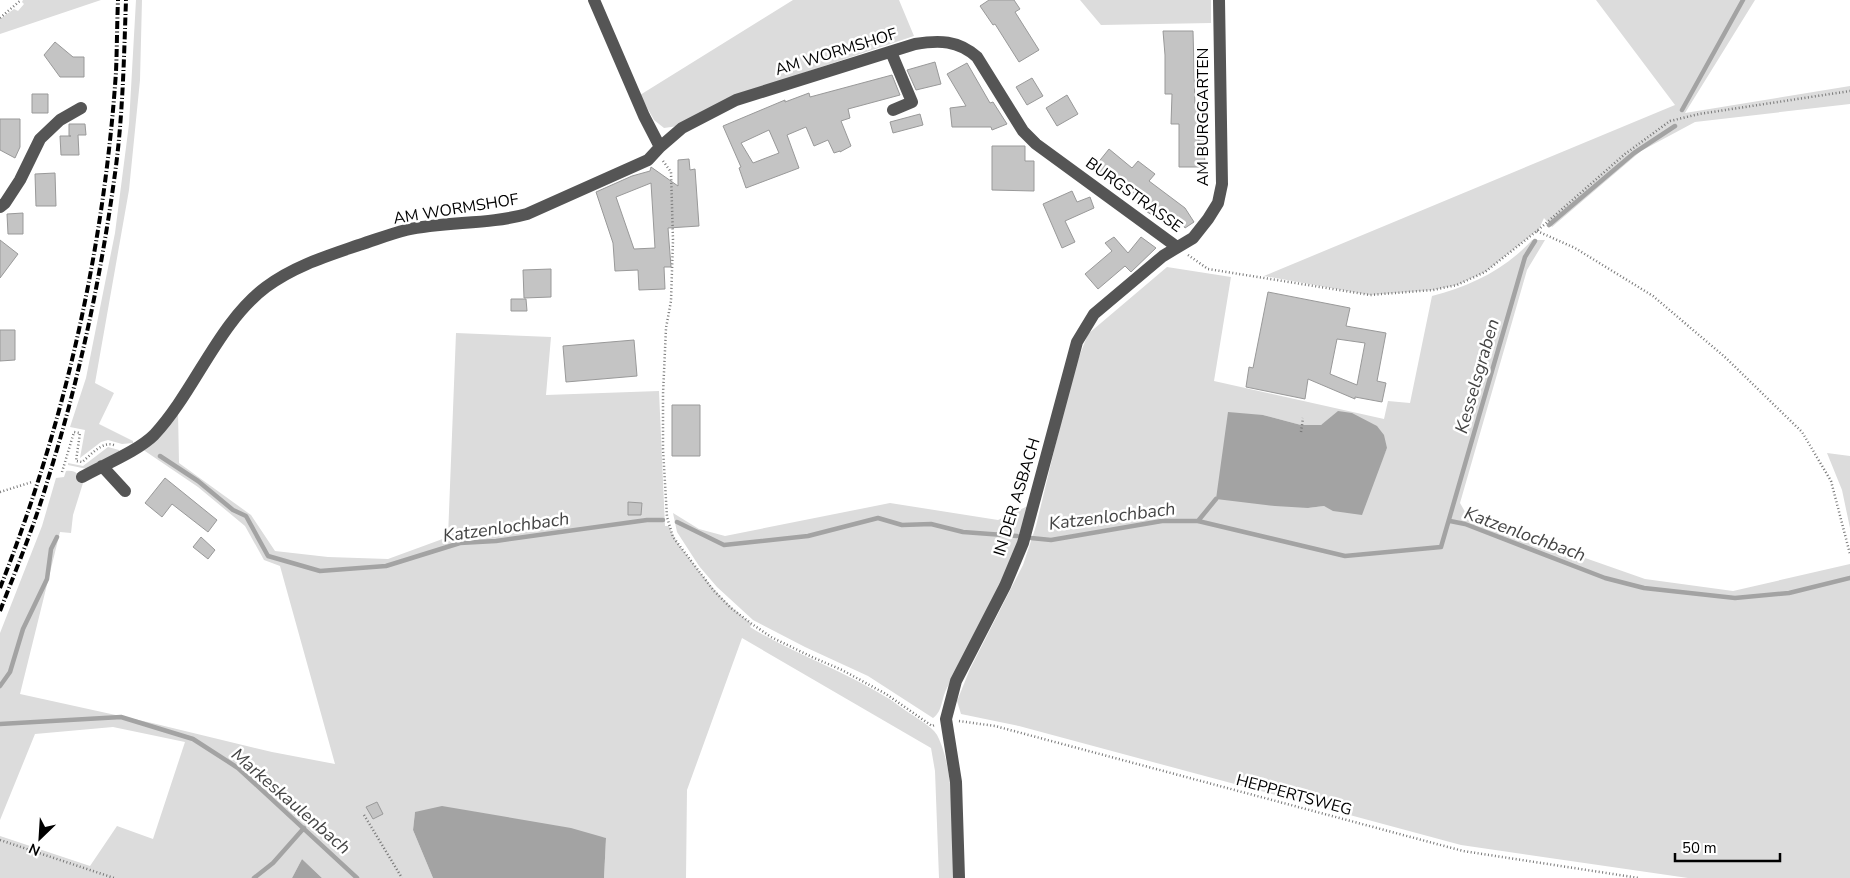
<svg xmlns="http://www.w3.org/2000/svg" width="1850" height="878" viewBox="0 0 1850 878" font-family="'Nunito Sans',sans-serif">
  <rect width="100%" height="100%" fill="#fff"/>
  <path fill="#dcdcdc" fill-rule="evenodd" d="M23 0H101L0 34V19L14 9 18 11 24 4 22 2Z
    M136 0H142L140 80 129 190 95 383 114 393 99 424 133 441V443L122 444 108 440 101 442 80 458 85 430 70 427 86 378 115 233 129 124Z
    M793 0H899L914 36 740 94 678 126 664 128 654 120 640 95Z
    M1080 0H1211V23L1101 25Z
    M1596 0H1755L1685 113 1850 86V104L1695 122 1641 151 1552 227 1544 218 1539 229 1485 272 1457 285 1433 290 1370 295 1264 276 1675 105Z
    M1532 240H1545L1527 270 1460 503 1468 517 1645 579 1733 591 1850 564V878H1688L1461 845 1019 726 961 714 957 701 970 669 1023 565 1036 526 1073 372 1088 334 1167 267 1231 277 1214 381 1384 419 1388 401 1410 403 1432 296C1470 286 1505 270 1532 240ZM1263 415 1301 425H1321L1331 419 1387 448 1377 471 1327 507 1324 506 1308 508Z
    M456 333 551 337 546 395 659 391 665 526H669C674 540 683 550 692 562 712 588 726 604 752 624L750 627C794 654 842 670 886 697 895 702 904 710 914 716 922 722 935 728 939 739 955 774 953 838 955 878H939L935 771 931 748 742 638 687 790 686 878H604L606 838 415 812 413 830 433 878H322L302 859 292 878H0V836L90 866 117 826 153 839 185 742 113 727 35 734 0 820V633L42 526 56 478 64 477 66 471C76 470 79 474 83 483L73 515 71 533 60 532 20 694 152 723 272 752 335 764 280 566 264 560 245 526 198 487 142 449 178 412 179 463 251 515 275 551 328 557 388 559 448 537Z
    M108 447 119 450V452L87 469 68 465V463L83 466Z
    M1827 453 1850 456V528L1842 490Z
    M890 503 998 520 1030 505C1016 569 976 630 947 688 941 699 943 711 933 718L868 676 805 647 753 620 717 587 699 566 677 532 673 513 699 529 725 536Z"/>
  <path fill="#a3a3a3" d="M1338 411 1352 413 1377 426 1384 435 1387 448 1362 515 1333 511 1324 506 1308 508 1275 506 1216 499 1228 412 1263 415 1301 425H1321Z
    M442 806 571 828 606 838 604 878H433L413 830 415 812Z
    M302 859 322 878H292Z"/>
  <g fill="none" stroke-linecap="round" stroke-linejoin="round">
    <path stroke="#a3a3a3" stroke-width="4.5" d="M1682 110 1743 0
      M1549 225 1634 153 1675 126
      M160 456 198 481 233 510 246 516 268 556 320 571 386 566 460 543 496 541 647 520H663
      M1198 521 1216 499
      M1450 521 1465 524 1605 578 1644 588 1735 598 1789 593 1850 578
      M677 522 724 545 808 536 878 518 902 525 931 524 963 532 1017 536
      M1031 538 1051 540 1162 521H1198L1345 556 1441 547 1525 257 1535 241
      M0 686 10 672 23 629 47 579 51 549 57 537
      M0 724 121 717 193 739 238 768 357 878
      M254 878 273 863 304 828"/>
  </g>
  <path fill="#c4c4c4" stroke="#999" fill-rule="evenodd" d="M989 0H1014L1020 9 1015 12 1039 50 1019 62 995 24 993 25 980 6Z
    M1163 31H1193L1195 107H1200L1199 141H1204L1205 167H1179V124H1171L1172 94H1165V55Z
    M55 42 73 57H84V77H60L44 55Z
    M935 62 941 84 916 90 907 70Z
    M967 63 990 103 993 102 1007 124 992 130 991 127H952L950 108 966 106 947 74Z
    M892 75 900 95 848 109 850 118 841 121 851 146 840 152V151L834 153 828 140 814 146 806 127 787 135 799 168 746 188 739 168 741 167 723 126 785 100V102L809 93 810 97ZM769 130 779 153 753 163 741 143Z
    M1032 78 1043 96 1027 105 1016 87Z
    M32 94H48V113H32Z
    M1067 95 1078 114 1057 126 1046 108Z
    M920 114 923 125 893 133 890 122Z
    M0 119H20V147L15 158 0 150Z
    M69 124H85L86 135H78L79 155H61L60 136H71H69Z
    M992 146H1025V161H1034V191L992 190Z
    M1109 149 1132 168 1138 161 1155 174 1149 181 1185 208 1194 222 1185 228 1178 217 1170 228 1146 211 1149 208 1111 178 1109 181 1093 169Z
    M689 159 690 170 695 169 699 226 668 228 671 267H664L665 289 639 290 638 270 615 271 613 243 596 192 632 176 650 171 651 167 678 186V160ZM651 183 655 248 634 249 616 197Z
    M55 173 56 206H36L35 174Z
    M1072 191 1077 202 1090 197 1094 208 1065 221 1075 242 1062 248 1043 204Z
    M23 213V234H8L7 214Z
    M1114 237 1128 253 1141 237 1156 248 1131 272 1125 266 1098 289 1085 274 1112 251 1105 243Z
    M0 240 18 254 0 278Z
    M551 269V297L524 298 523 270Z
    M1268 292 1350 308 1346 326 1386 333 1377 381 1386 383 1382 402 1355 397V399L1308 379 1305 399 1246 387 1249 367 1253 368ZM1337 339 1365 343 1357 385 1330 374Z
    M511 299H526L527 311H511Z
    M0 330H15V360L0 361Z
    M634 340 637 376 566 382 563 346Z
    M672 405H700V456H672Z
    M165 478 217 520 208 532 172 504 162 517 145 503Z
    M628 502 642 503 641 515H628Z
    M201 537 215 550 208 559 193 547Z
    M377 802 383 814 373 819 366 807Z"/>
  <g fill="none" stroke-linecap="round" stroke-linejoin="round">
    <path stroke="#777" stroke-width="2.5" stroke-dasharray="1 2.5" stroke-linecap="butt" d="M0 18 21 0
      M663 161 671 172 673 240 671 301 666 328 663 394V449L667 517 673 537 714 591 731 608 752 624 771 637 812 657 842 670 886 694 932 726 935 725
      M1537 231 1575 248 1653 296 1726 358 1802 432 1831 481 1850 554
      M1188 255 1208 269 1370 295 1433 290 1457 285 1485 272 1537 231 1625 154 1670 121 1699 114 1850 91
      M1301 432 1303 418
      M62 472 74 432 80 433 76 461 82 462C91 455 102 441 114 445
      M0 492 32 482
      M959 721 995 726 1463 851 1639 878
      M364 815 402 878
      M0 840 114 878"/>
    <path stroke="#555" stroke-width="12" d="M594 0 644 116 660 147
      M891 52 912 102 893 110
      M0 207 5 203 20 180 40 139 60 120 81 108
      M102 466 125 491
      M82 477C103 465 138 451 154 435 195 391 218 323 266 287 294 266 327 256 359 245 375 240 390 234 406 230 446 221 487 225 527 214L648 160 660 147 682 128 736 100 915 44C939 40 958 40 977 57L1023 131 1036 144 1177 247
      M959 878 956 782 946 719 956 681 1005 586 1023 543 1077 342 1094 314 1163 256 1193 238 1208 219 1218 203 1222 184 1219 0"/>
    <path stroke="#000" stroke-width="4" stroke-dasharray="8 2.5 1 2.5" stroke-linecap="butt" d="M0 588C65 423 104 249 116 72 117 48 117 24 118 0
      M0 611C17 567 35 524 48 479 80 377 102 272 116 166 123 111 124 55 126 0"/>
  </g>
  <g text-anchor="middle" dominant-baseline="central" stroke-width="5" stroke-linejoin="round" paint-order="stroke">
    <g font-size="16" fill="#000" stroke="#fff">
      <text transform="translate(836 52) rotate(-17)">AM WORMSHOF</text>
      <text transform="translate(1203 117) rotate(-90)">AM BURGGARTEN</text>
      <text transform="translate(1134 195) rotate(36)">BURGSTRASSE</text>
      <text transform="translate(456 209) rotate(-9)">AM WORMSHOF</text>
      <text transform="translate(1017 497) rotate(-73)">IN DER ASBACH</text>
      <text transform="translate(1294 795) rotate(15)">HEPPERTSWEG</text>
    </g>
    <g font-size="18" font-style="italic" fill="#444" stroke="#fff">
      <text transform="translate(1477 376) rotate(-74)">Kesselsgraben</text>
      <text transform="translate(1112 516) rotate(-7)">Katzenlochbach</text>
      <text transform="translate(506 527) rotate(-8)">Katzenlochbach</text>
      <text transform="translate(1525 534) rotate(20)">Katzenlochbach</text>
      <text transform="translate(291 801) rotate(41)">Markeskaulenbach</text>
    </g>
  </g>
  <g transform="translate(40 838) rotate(205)" stroke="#ffffff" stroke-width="4" paint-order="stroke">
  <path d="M0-4L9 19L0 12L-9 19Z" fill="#000000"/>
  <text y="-8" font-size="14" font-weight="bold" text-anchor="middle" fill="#000000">N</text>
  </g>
  <path d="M1675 853v8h105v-8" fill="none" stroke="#000000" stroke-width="2.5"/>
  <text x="1682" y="853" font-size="15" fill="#000000" stroke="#ffffff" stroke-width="4" paint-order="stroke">50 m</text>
</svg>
